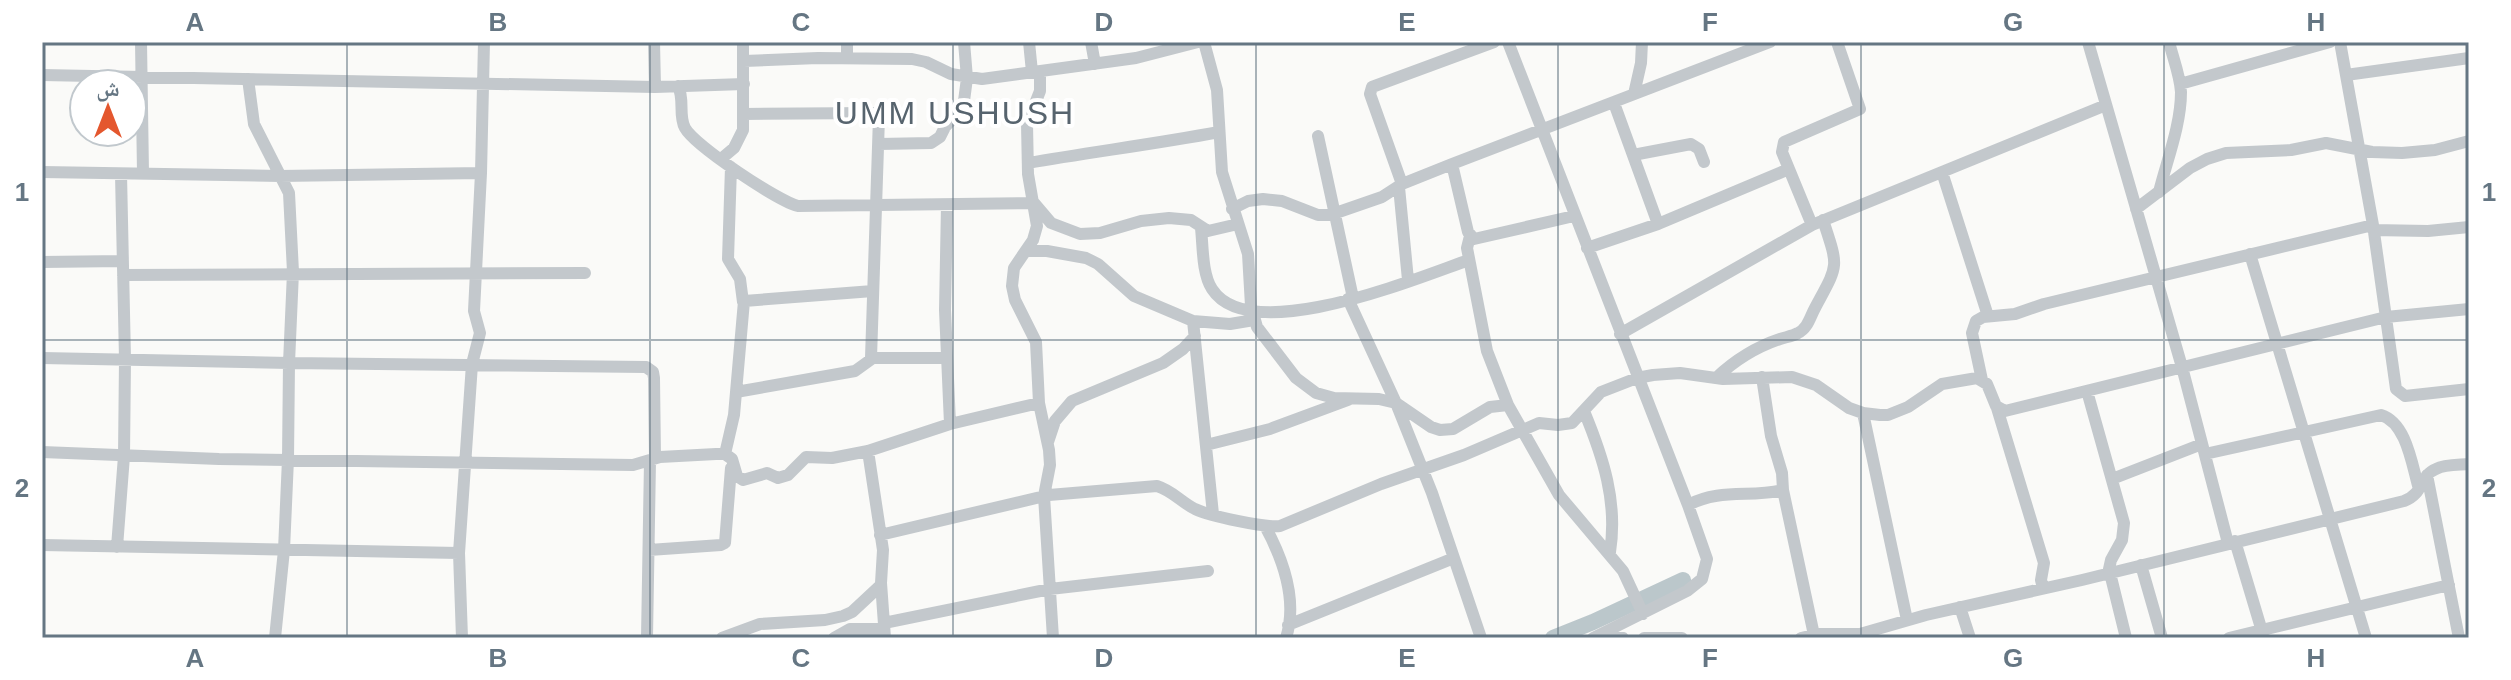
<svg xmlns="http://www.w3.org/2000/svg" width="2511" height="680" viewBox="0 0 2511 680" font-family="Helvetica,'Noto Naskh Arabic',sans-serif">
  <rect width="100%" height="100%" fill="#fafaf8"/>
  <g fill="none" stroke-linecap="round" stroke-linejoin="round">
    <path stroke="#bbc7cb" stroke-width="16" d="M1553 638 1593 622 1683 580"/>
    <path stroke="#c3c8cc" stroke-width="12" d="M141 42 143 173
      M654 42 655 87
      M847 42V58
      M1029 42 1032 72
      M1091 42 1095 64
      M1204 42 1217 90 1222 172 1248 254 1251 306 1257 327 1296 378 1316 393 1334 398 1379 399 1396 403 1432 493 1481 638
      M1508 42 1688 505 1707 559 1702 579 1687 591 1593 638
      M2088 42 2182 367 2228 543
      M2340 42 2373 225 2396 389 2405 396 2469 389
      M744 61 818 58 912 59 926 62 951 74 982 79 1136 58 1198 42
      M1040 71V91L1027 124 1028 174 1037 226 1033 240 1014 268 1012 286 1015 300 1036 342 1039 403 1049 450 1050 465 1044 496 1053 638
      M42 75 655 87 744 84
      M2346 75 2469 58
      M248 79 254 124 289 193 293 272 289 363 288 459 284 550 275 638
      M2180 84 2330 42
      M678 86C685 100 678 115 685 128 695 146 778 201 798 206L1034 203 1051 223 1080 234 1100 233 1141 221 1169 218 1191 220 1208 231 1238 224
      M1634 94 1641 63 1642 42
      M1614 103 1658 224
      M744 114 874 113 879 117 871 358
      M1318 136 1353 298
      M879 144 931 143 940 137 945 127 960 111 964 101 967 78 964 42
      M1633 155 1691 144 1699 149 1704 162
      M721 159 734 148 743 130V42
      M1028 163C1091 152 1155 144 1219 132
      M1452 164 1468 232 1474 239 1574 216
      M731 167 728 259 740 279 743 302
      M42 172 280 176 481 173
      M1942 172 1988 316
      M1402 184 1370 94 1372 87 1494 42
      M1399 187 1408 280
      M2159 192C2167 160 2181 125 2181 92 2180 75 2173 58 2169 42
      M947 205 945 310 950 424
      M1232 209 1248 201 1263 199 1282 201 1318 215H1330L1382 197 1402 184 1452 164 1770 42
      M2136 209 2190 168 2207 159 2226 153 2291 150 2326 143 2372 152 2402 153 2435 150 2469 141
      M1812 225 1782 152 1784 142 1860 109 1837 42
      M1201 228C1203 246 1202 274 1212 289 1250 348 1417 278 1469 260
      M2373 230 2428 231 2469 227
      M1470 236 1467 248 1487 351 1508 405 1559 495 1623 571 1643 614
      M1587 248 1658 224 1789 169
      M1026 251H1047L1086 258 1098 264 1134 296 1193 321 1230 324 1254 320
      M2250 254 2366 638
      M42 262 123 261
      M123 275 585 273
      M1348 299 1396 403 1431 427 1440 430 1453 429 1490 407 1508 405
      M1193 321 1213 514
      M1620 334 1812 225 2106 105
      M42 358 289 363 646 367 653 372 654 378 655 458
      M1762 377 1771 436 1782 473 1783 490 1814 635
      M1716 378C1734 361 1756 347 1780 339 1786 337 1793 336 1798 333 1808 328 1810 317 1815 308 1839 263 1839 269 1823 220
      M1982 380 1972 333 1976 321 1983 317 2015 314 2044 304 2373 225
      M2087 391 2124 523 2122 540 2111 560 2109 569 2126 638
      M736 392 855 371 873 358H946
      M1997 408 2044 563 2041 580 2043 588
      M1584 411C1603 457 1618 502 1610 552
      M1863 413 1907 620
      M1048 442 1055 421 1072 401 1163 363 1183 349 1195 336
      M1206 445 1270 429 1348 400
      M868 451 883 550 881 583 885 638
      M42 452 219 459 633 465 660 457 716 454H725L732 459 737 476 743 480 767 473 778 478 788 475 806 457 832 458 868 451 950 424 1039 403
      M725 454 734 415 744 301 873 291
      M2205 454 2381 415C2407 423 2412 466 2419 489
      M2427 475 2459 638
      M2112 479 2202 444
      M1688 505C1721 488 1750 498 1783 490
      M1265 526C1283 559 1298 600 1286 638
      M880 535 1049 495 1157 486C1173 491 1181 502 1195 509 1210 516 1265 528 1280 526L1381 484 1464 455 1539 423 1558 425 1572 423 1601 392 1637 378 1653 375 1680 373 1723 379 1792 377 1816 385 1849 408 1863 413 1880 415H1888L1908 407 1942 384 1977 378 1987 384 1996 406 2005 411 2386 317 2469 309
      M2235 541 2264 638
      M42 545 459 553
      M117 547 124 456 125 359 121 174
      M649 550 721 545 725 543 731 468
      M2141 565 2162 638
      M1960 607 1970 638
      M884 623 1050 589 1208 571
      M1288 625 1454 558
      M1602 634 1623 638
      M462 638 459 553 472 364 480 333 474 311 481 173 484 42
      M647 638 650 461
      M722 638 760 624 825 620 843 616 852 612 881 585
      M834 638 850 629H884
      M1644 638H1682
      M1801 638 1818 634H1860L1926 615 2082 580 2404 501C2424 494 2419 476 2436 469 2445 464 2459 465 2469 464
      M2229 638 2449 585"/>
  </g>
  <path fill="none" stroke="#657683" stroke-width="2" stroke-opacity="0.55" d="M347 42V638M650 42V638M953 42V638M1256 42V638M1558 42V638M1861 42V638M2164 42V638M42 340H2469"/>
  <g text-anchor="middle" dominant-baseline="central" stroke-width="8" stroke-linejoin="round" paint-order="stroke">
    <g font-size="32" letter-spacing="2" fill="#57646e" stroke="#fff">
      <text x="955" y="113">UMM USHUSH</text>
    </g>
  </g>
  <rect width="2511" height="680" fill="none" stroke="#ffffff" stroke-width="88"/>
  <g transform="translate(108 108)"><circle r="38" fill="#ffffff" stroke="#c1c8cd" stroke-width="2"/>
  <path d="M0-6L14 30L0 20L-14 30Z" fill="#e4572e"/>
  <text y="-12" font-size="22" font-weight="bold" text-anchor="middle" fill="#657683">ش</text>
  </g>
  <rect x="44" y="44" width="2423" height="592" fill="none" stroke="#657683" stroke-width="3"/>
  <g font-size="26" text-anchor="middle" font-weight="bold" fill="#657683">
    <text x="195" y="31">A</text>
    <text x="498" y="31">B</text>
    <text x="801" y="31">C</text>
    <text x="1104" y="31">D</text>
    <text x="1407" y="31">E</text>
    <text x="1710" y="31">F</text>
    <text x="2013" y="31">G</text>
    <text x="2316" y="31">H</text>
    <text x="22" y="201">1</text>
    <text x="2489" y="201">1</text>
    <text x="22" y="497">2</text>
    <text x="2489" y="497">2</text>
    <text x="195" y="667">A</text>
    <text x="498" y="667">B</text>
    <text x="801" y="667">C</text>
    <text x="1104" y="667">D</text>
    <text x="1407" y="667">E</text>
    <text x="1710" y="667">F</text>
    <text x="2013" y="667">G</text>
    <text x="2316" y="667">H</text>
  </g>
</svg>
